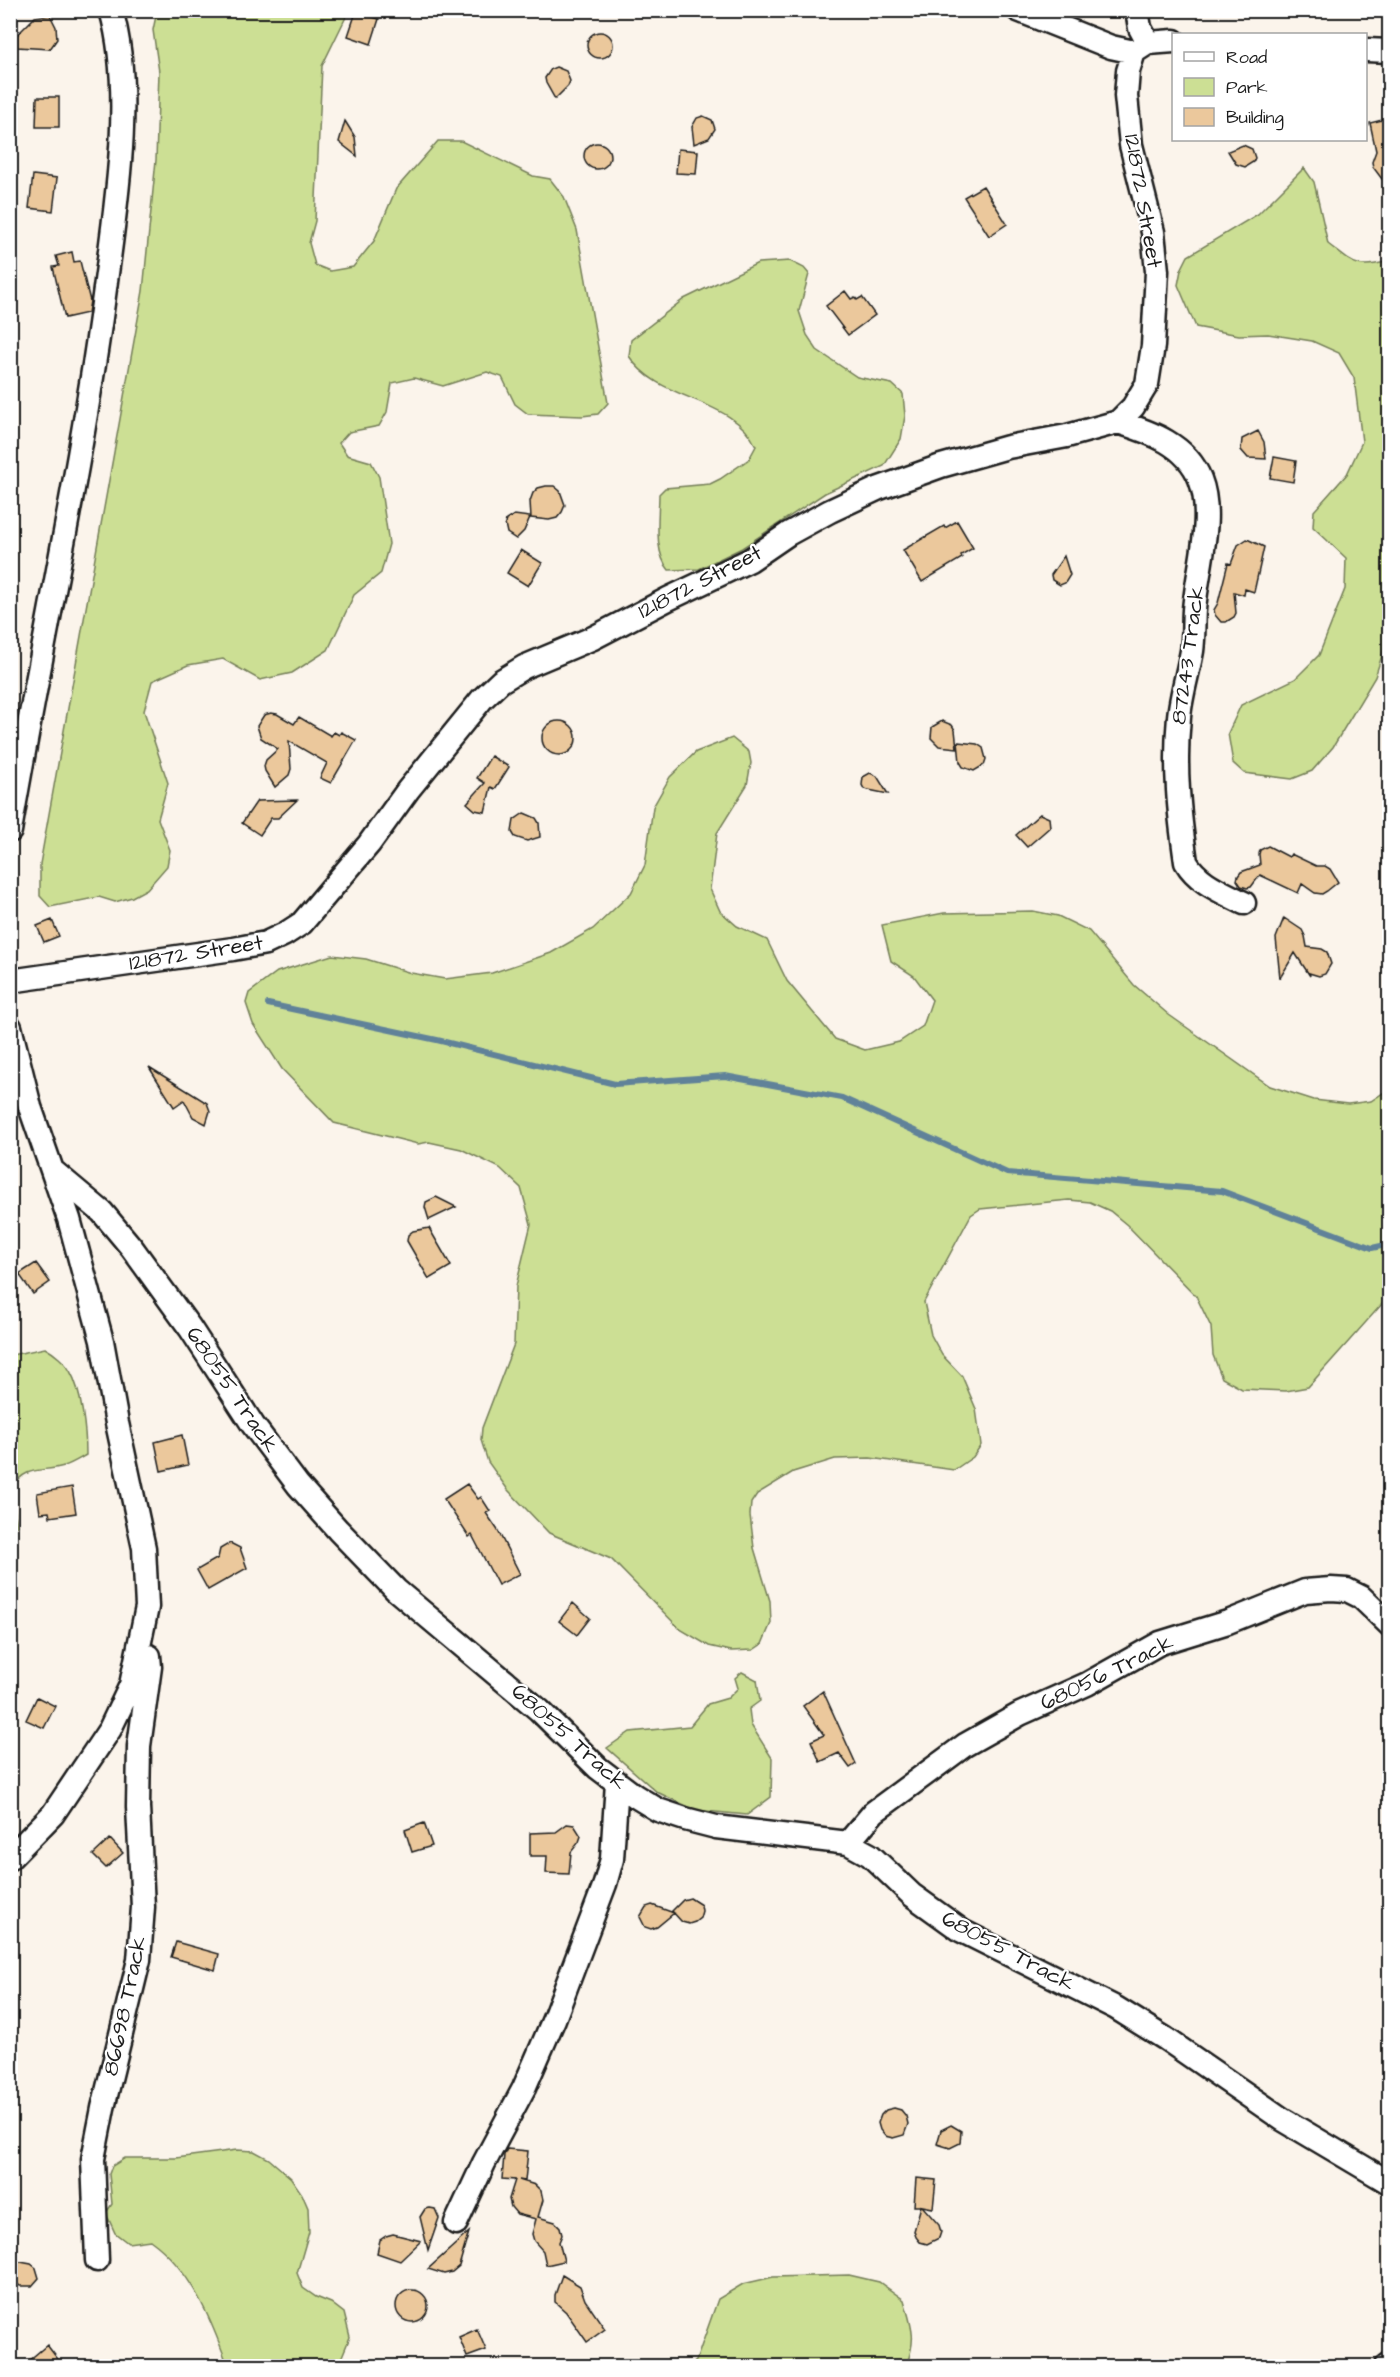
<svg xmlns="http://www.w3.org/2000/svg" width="1400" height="2377" viewBox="0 0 1400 2377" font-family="'Architects Daughter',sans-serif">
  <rect width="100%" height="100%" fill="#fbf4eb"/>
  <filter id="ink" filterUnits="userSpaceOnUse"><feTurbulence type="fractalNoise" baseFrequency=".0167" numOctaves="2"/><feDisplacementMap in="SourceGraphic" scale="12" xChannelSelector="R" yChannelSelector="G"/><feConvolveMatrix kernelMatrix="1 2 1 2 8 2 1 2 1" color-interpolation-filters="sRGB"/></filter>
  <g filter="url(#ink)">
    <path fill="#ccdf94" stroke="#747e58" stroke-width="1.5" d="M157 11H345L346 17 322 66 315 221 309 243 315 265 330 271 353 267 374 241 396 189 438 141H461L533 176 550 179 564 197 577 230 608 403 598 414 582 416 528 414 515 404 502 377 487 372 443 386 414 378 392 383 387 412 379 426 349 432 339 443 347 455 371 462 379 477 389 544 381 573 354 595 328 650 292 673 260 680 223 659 188 665 152 681 144 711 168 783 158 819 170 850 167 866 147 889 132 897 115 902 99 897 50 907 40 896V864L143 291 156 160 159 72 153 30Z
      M1304 168 1314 182 1328 244C1354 264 1356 270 1389 261L1390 631 1375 677 1333 747 1312 771 1292 779 1244 773 1233 763 1228 733 1241 705 1295 679 1319 655 1345 589 1346 558 1313 527 1314 511 1347 474 1362 442 1354 378 1339 353 1312 341 1268 334 1239 335 1196 327 1178 285 1181 270 1188 256 1258 214Z
      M790 261 804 268 809 274 799 311 807 335 817 350 857 377 892 384 903 394 905 416 901 439 884 466 825 493 742 548 699 569 669 570C653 552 659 516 659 494L665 488 710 484 720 479 749 459 756 446C733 397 658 402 629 356L631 340 684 299 758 263Z
      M732 738 749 752 751 763 747 785 717 833 710 889 720 911 737 926 767 940 787 981 835 1039 865 1050 899 1042 923 1026 932 1000 914 976 891 961 882 925 944 913 1033 911 1058 916 1089 931 1134 985 1169 1015 1270 1086 1314 1100 1348 1104 1371 1101 1389 1089 1390 1300 1382 1304 1308 1387 1286 1391 1242 1389 1222 1378 1213 1355 1211 1327 1196 1296 1127 1225 1110 1211 1090 1202 1069 1200 980 1209 971 1215 924 1302 931 1335 942 1355 962 1376 976 1409 981 1445 973 1457 954 1470 870 1458 835 1459 793 1472 757 1494 751 1503 750 1515 754 1548 770 1601 771 1623 762 1644 753 1650 731 1651 709 1646 680 1629 611 1559 549 1533 508 1490 488 1462 481 1440 482 1428 514 1344 516 1286 531 1224 521 1188 500 1168 461 1149 429 1142 418 1144 334 1123 282 1069 253 1024 246 1003 249 993 277 972 332 955 366 959 411 973 445 979 492 973 551 953 593 929 631 893 645 865 653 807 670 777 696 752Z
      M45 1348C54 1353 65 1362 70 1371 82 1391 86 1432 86 1455 79 1459 71 1464 64 1466 40 1473 28 1464 11 1488L17 1526 11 1530V1355Z
      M742 1672 757 1680 760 1701 749 1709 751 1725 772 1758 771 1797 747 1815 695 1810 657 1792 607 1748 630 1732 690 1726 708 1704 728 1698 738 1688 735 1678Z
      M237 2150 254 2151 269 2159 291 2178 302 2194 308 2208 309 2232 297 2273 303 2288 316 2297 331 2303 344 2313 350 2337 338 2366H228C211 2320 192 2270 150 2240L128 2243 115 2233 106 2213 112 2204 109 2174 112 2166 125 2158H176Z
      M849 2275 879 2282 904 2300C912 2328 917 2338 906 2366H689L696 2361 718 2299 743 2284 773 2277Z"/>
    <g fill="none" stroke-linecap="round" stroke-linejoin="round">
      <path stroke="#608299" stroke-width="6" d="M268 1004 437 1040 615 1084 725 1076 842 1098 1007 1173 1222 1191 1372 1248 1390 1244"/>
    </g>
    <path fill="#ebc89c" stroke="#1c1c1c" stroke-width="1.5" d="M356 12 379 19 371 44 348 36Z
      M50 15 56 27 57 39 50 49 17 47V35L35 17Z
      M587 45a13 13 0 1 1 26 0a13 13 0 1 1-26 0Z
      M556 67 566 71 570 81 568 86 555 99 546 83 545 78 551 69Z
      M37 97H59V127H36Z
      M703 116 712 120 715 129 709 138 694 144 692 127 697 118Z
      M1386 119 1389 120V180L1382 179 1373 167 1372 162 1376 151 1370 123Z
      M345 121 355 137 357 156 339 142Z
      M584 156a13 13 0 1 1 26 0a13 13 0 1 1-26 0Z
      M1243 145 1252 149 1255 158 1253 162 1245 167 1236 164 1228 151Z
      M678 149 698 151 696 174 676 173Z
      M33 175 57 178 53 211 29 208Z
      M983 186 1007 224 989 236 964 197Z
      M72 252 74 262 80 261 90 301 88 313 65 318 53 267 59 266 56 256Z
      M845 291 851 299 855 297 857 300 862 297 875 315 848 335 826 306Z
      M1258 431 1264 442 1266 459 1248 458 1241 450 1242 439Z
      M1274 457 1296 461 1293 482 1270 478Z
      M546 486H554L560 491 565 505 562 512 557 518 549 520 531 518 530 501 533 493 538 488Z
      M514 515 530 517 524 531 516 539 507 533 505 524 506 520Z
      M957 521 973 548 961 555 962 558 922 582 903 550 944 526 945 528Z
      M1247 539 1264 547 1254 592 1245 589 1244 595 1234 592 1236 613 1234 617 1226 622H1221L1215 615 1214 610 1218 603 1228 563 1231 564 1238 545Z
      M521 550 542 563 528 586 507 573Z
      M1064 556 1070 575 1065 583 1060 585 1052 580 1051 575Z
      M271 713 277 714 294 724 299 717 331 736 334 732 339 735 341 732 356 740 331 783 320 778 327 763 289 741 291 769 289 775 275 787 265 771 264 766 266 760 278 749 261 738 257 726 264 715Z
      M542 738a17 17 0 1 1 34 0a17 17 0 1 1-34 0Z
      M942 721 952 725 955 730 957 748 939 746 931 738 932 727Z
      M958 742 977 744 983 748 986 759 984 765 974 771 963 767 960 762Z
      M491 756 509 767 495 789 491 787 485 812 475 810 467 803 485 783 477 778Z
      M870 773 877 776 888 794 864 789 862 785 863 777Z
      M297 800 278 818H271L260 835 242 823 257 801Z
      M524 813 536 818 539 823 540 837 527 841 515 837 512 832 514 820Z
      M1040 814 1049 818 1050 827 1027 847 1016 835Z
      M1268 846 1289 857 1291 854 1316 866H1325L1330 869 1338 882 1327 891 1322 894 1315 893 1302 884 1298 893 1260 875 1251 887 1247 888 1241 886 1237 880 1238 876 1241 872 1260 865 1259 854 1260 850Z
      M1284 918 1302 930 1305 936 1307 947 1322 949 1327 952 1331 964 1325 974 1319 976 1309 973 1310 976 1295 953 1280 978 1276 938Z
      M52 920 59 936 44 942 37 926Z
      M149 1067 207 1103 210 1111 206 1124 193 1117 184 1100 174 1107Z
      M436 1197 456 1207 429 1220 425 1207 426 1202Z
      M429 1228 451 1266 429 1279 407 1241 408 1235 413 1231Z
      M36 1263 50 1282 33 1294 19 1274Z
      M182 1435 188 1465 161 1471 155 1442Z
      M467 1484 478 1499 481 1497 490 1511 486 1513 497 1529 520 1574 498 1585 472 1535 469 1537 444 1499Z
      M72 1487 76 1513 50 1517 49 1512 40 1513 37 1493Z
      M230 1543 240 1548 247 1568 208 1590 197 1570 218 1558 220 1549Z
      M573 1603 590 1618 577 1635 559 1621Z
      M823 1691 856 1764 850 1768 839 1753 820 1762 811 1741 824 1735 803 1706Z
      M37 1697 55 1706 44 1728 26 1720Z
      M424 1823 432 1846 412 1852 405 1830Z
      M567 1824 574 1825 581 1836 579 1842 571 1852 569 1874 546 1873 547 1856H530V1833L556 1832Z
      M110 1839 123 1853 106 1868 93 1855Z
      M690 1898 701 1905 702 1911 700 1918 695 1922 689 1924 682 1922 672 1911 683 1900Z
      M652 1905 674 1913 657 1927 651 1929 645 1927 640 1917 646 1907Z
      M176 1942 219 1954 215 1970 171 1957Z
      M894 2108 901 2110 906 2116 908 2124 904 2135 893 2138 885 2136 880 2130 878 2123 881 2115 886 2110Z
      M951 2125 961 2131 960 2143 950 2148 937 2144 941 2130Z
      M507 2149 528 2151 525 2181 519 2180 535 2185 541 2191 543 2200 538 2217 555 2222 560 2227 562 2235 559 2242 564 2261 546 2265 543 2251 534 2241 532 2234 536 2219 517 2214 511 2207 509 2199 515 2180 502 2179 504 2155Z
      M916 2178 936 2180 933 2208 922 2206 939 2225 941 2232 939 2238 927 2244 920 2242 916 2237 914 2231 921 2206H914Z
      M430 2208 435 2209 439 2218 428 2250 420 2217 425 2209Z
      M469 2232 459 2266 452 2272 444 2274 428 2269Z
      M393 2234 421 2241 400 2261 377 2253 380 2240 386 2236Z
      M10 2260 31 2264 36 2268 39 2278 32 2286H20L15 2282 10 2269Z
      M562 2275 580 2286 585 2300 605 2329 587 2342 566 2312 555 2302V2295Z
      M396 2306a16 16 0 1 1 32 0a16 16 0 1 1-32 0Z
      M477 2329 486 2350 467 2357 459 2337Z
      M47 2345 64 2367H21Z"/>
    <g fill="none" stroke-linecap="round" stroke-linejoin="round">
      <defs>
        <path id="minor" d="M1018 10 1111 47 1134 52
          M1137 10 1140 28 1148 43
          M1366 50 1390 51
          M1134 52 1148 43 1174 41
          M1118 422C1151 432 1187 445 1200 479 1215 517 1197 570 1194 610 1193 623 1194 637 1192 651 1188 673 1181 695 1179 717 1174 767 1179 813 1186 862 1198 883 1223 892 1244 903
          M10 831C41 647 82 465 106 281 117 199 134 89 111 10
          M10 981 233 949 266 943 285 934 302 923 369 844 408 790 482 699 501 681 524 667 593 638 668 599 750 560 788 534 830 511 877 489 941 466 1008 447 1067 436 1118 422 1133 407 1147 384 1153 346 1157 271 1153 232 1131 145 1126 96 1128 71 1134 52
          M10 1027 30 1107 69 1219 102 1341 117 1423 144 1548 147 1607 131 1685 110 1729 53 1814 10 1858
          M53 1171 102 1212 132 1248 190 1328 253 1425 298 1485 338 1530 396 1590 539 1710 598 1768 635 1796 658 1810 685 1819 716 1827 848 1843 870 1855 912 1895 962 1931 1116 2008 1166 2039 1282 2119 1390 2183
          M848 1843 874 1812 965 1745 1020 1714 1087 1684 1160 1643 1228 1622 1305 1591 1331 1589 1347 1590 1361 1597 1390 1625
          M456 2223 484 2163 524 2088 554 2019 605 1884 612 1859 617 1782
          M97 2260 93 2159 103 2108 139 1960 143 1907 138 1807 139 1746 150 1667 149 1656
          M1386 2366 1390 2363"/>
      </defs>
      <use href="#minor" stroke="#1c1c1c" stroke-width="27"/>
      <use href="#minor" stroke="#fff" stroke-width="22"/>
    </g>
  </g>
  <g text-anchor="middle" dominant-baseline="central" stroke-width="4.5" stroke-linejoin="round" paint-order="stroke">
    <g font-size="22" fill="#1c1c1c" stroke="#fff">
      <text transform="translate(1143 201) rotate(80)">121872 Street</text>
      <text transform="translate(700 582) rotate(-27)">121872 Street</text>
      <text transform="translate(1188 655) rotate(-82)">87243 Track</text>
      <text transform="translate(196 953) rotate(-9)">121872 Street</text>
      <text transform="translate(232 1390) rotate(56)">68055 Track</text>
      <text transform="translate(1107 1673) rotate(-26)">68056 Track</text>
      <text transform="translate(569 1737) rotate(42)">68055 Track</text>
      <text transform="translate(1008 1951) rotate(28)">68055 Track</text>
      <text transform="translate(125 2006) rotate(-78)">86698 Track</text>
    </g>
  </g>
  <rect width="1400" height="2377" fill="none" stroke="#fff" stroke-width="36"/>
  <rect x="18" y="18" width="1364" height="2341" fill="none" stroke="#1c1c1c" stroke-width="2" filter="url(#ink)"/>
  <rect x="1172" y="33" width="195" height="108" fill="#ffffff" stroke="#a4a4a4" stroke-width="1.5"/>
  <rect x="1184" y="52" width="30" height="9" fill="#ffffff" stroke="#a4a4a4" stroke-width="1.5"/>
  <text x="1226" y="63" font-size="18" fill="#1c1c1c">Road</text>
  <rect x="1184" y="78" width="30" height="18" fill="#ccdf94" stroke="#a4a4a4" stroke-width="1.5"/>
  <text x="1226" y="93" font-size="18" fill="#1c1c1c">Park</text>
  <rect x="1184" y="108" width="30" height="18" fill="#ebc89c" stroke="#a4a4a4" stroke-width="1.5"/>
  <text x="1226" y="123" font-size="18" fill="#1c1c1c">Building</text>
</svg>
